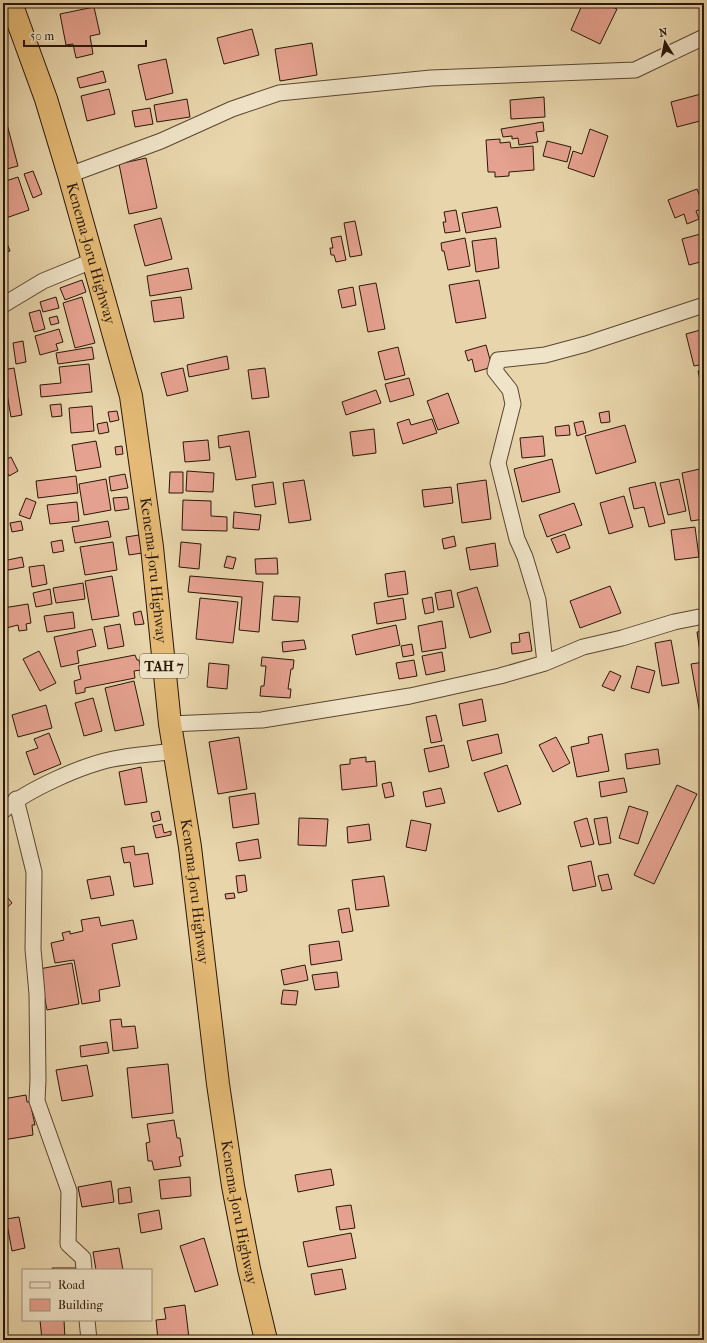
<svg xmlns="http://www.w3.org/2000/svg" width="707" height="1343" viewBox="0 0 707 1343" font-family="'IM FELL French Canon',serif">
  <rect width="100%" height="100%" fill="#e8d5ab"/>
  <filter id="stains"><feTurbulence type="fractalNoise" baseFrequency=".005" numOctaves="4"/><feColorMatrix values="0 0 0 0 .2 0 0 0 0 .09 0 0 0 0 .02 0 0 0 .5 -.17"/></filter>
  <radialGradient id="worn" r=".72"><stop offset=".6" stop-color="#630" stop-opacity="0"/><stop offset="1" stop-color="#630" stop-opacity=".3"/></radialGradient>
  <path fill="#e6a290" stroke="#291708" d="M583 3H603L617 9 600 44 571 30Z
    M94 7 100 34 90 36 93 54 76 58 73 44 66 45 60 14Z
    M252 29 259 55 224 64 217 38Z
    M312 43 317 75 280 81 275 49Z
    M166 59 173 93 146 100 138 65Z
    M103 71 106 82 80 88 77 78Z
    M109 89 115 114 87 121 81 96Z
    M701 94 704 106V120L677 127 671 102Z
    M544 97 545 117 511 119 510 100Z
    M187 99 190 117 157 122 154 105Z
    M150 108 153 124 135 127 132 111Z
    M3 109 18 166 3 170Z
    M543 122 544 131 536 132 538 142 519 145 518 138 512 139V136L503 137 501 129Z
    M590 129 608 136 594 177 568 168 573 151 582 154Z
    M500 139V143L510 142 511 148 533 146 534 170 509 172V176L495 177V172H488L486 140Z
    M547 141 571 147 567 162 543 156Z
    M146 158 157 208 129 214 119 164Z
    M33 171 42 194 33 198 24 174Z
    M18 177 29 210 6 218 3 210V182Z
    M697 189 704 206V208L696 211 699 219 687 224 684 214 675 218 668 200Z
    M497 207 501 227 466 233 462 213Z
    M456 210 460 231 445 233 443 222H446L444 212Z
    M161 218 172 259 145 266 134 225Z
    M355 221 362 255 350 257 344 223Z
    M704 233V261L689 265 682 239Z
    M341 236 346 260 336 262 334 255H331L330 248H333L331 238Z
    M465 238 470 266 448 270 444 251H442L441 243Z
    M496 238 499 268 476 272 472 241Z
    M6 241 10 251 3 253V242Z
    M188 268 192 289 150 296 147 276Z
    M82 280 86 292 65 300 60 288Z
    M479 280 486 318 456 323 449 285Z
    M376 283 385 329 368 332 359 286Z
    M353 287 356 305 342 308 338 290Z
    M56 297 59 308 43 312 40 302Z
    M82 297 95 343 75 348 63 303Z
    M181 297 184 318 154 322 151 301Z
    M40 310 45 329 34 332 29 313Z
    M57 316 59 323 51 325 49 318Z
    M59 329 63 342 56 344 58 350 40 355 35 336Z
    M704 329V364L694 366 686 334Z
    M23 341 26 362 16 364 13 343Z
    M486 345 492 367 475 372 472 359 468 361 465 351Z
    M92 347 94 359 58 364 56 353Z
    M398 347 405 375 385 380 378 352Z
    M227 356 229 369 189 377 187 365Z
    M89 364 92 392 41 397 40 385 61 383 59 367Z
    M14 368 22 415 11 417 7 394H3V370Z
    M183 368 188 391 167 396 161 373Z
    M265 368 269 397 252 399 248 370Z
    M704 370V384L701 385 698 371Z
    M409 378 414 395 390 402 385 384Z
    M376 390 381 403 346 415 342 402Z
    M448 393 459 423 438 430 427 401Z
    M61 404 62 416 52 417 50 405Z
    M92 406 94 431 71 433 69 408Z
    M117 411 119 420 110 422 108 412Z
    M609 411 610 422 601 423 599 413Z
    M409 419 411 425 432 419 437 433 403 444 397 423Z
    M583 421 586 433 577 436 574 423Z
    M107 422 109 432 99 434 97 424Z
    M569 425 570 435 556 436 555 427Z
    M625 425 636 462 596 474 585 436Z
    M374 429 376 453 353 456 350 432Z
    M249 431 256 477 236 480 230 446 219 448 218 436Z
    M543 436 545 456 522 458 520 438Z
    M208 440 210 460 185 462 183 442Z
    M96 441 101 467 76 471 72 445Z
    M122 446 123 454 116 455 115 447Z
    M11 457 18 471 9 476 3 465V461Z
    M552 459 560 492 522 502 514 469Z
    M704 468V519L691 521 682 473Z
    M187 471 214 473 213 492 186 491Z
    M170 472H183V493H169Z
    M125 474 128 488 111 491 109 477Z
    M76 476 78 493 38 498 36 481Z
    M106 479 111 510 84 515 79 484Z
    M679 479 686 511 668 515 660 483Z
    M304 480 311 520 289 523 283 483Z
    M486 480 491 519 462 523 457 484Z
    M273 482 276 504 255 507 252 485Z
    M655 482 665 523 649 527 644 507 634 509 629 488Z
    M451 487 453 503 424 507 422 490Z
    M624 496 633 527 609 534 600 503Z
    M127 497 129 509 115 511 113 498Z
    M26 498 36 502 30 519 19 515Z
    M183 500 211 501V516L227 517V531L182 530Z
    M77 502 79 521 50 524 47 505Z
    M574 503 582 525 547 537 539 515Z
    M234 512 261 515 259 530 233 528Z
    M21 521 23 530 12 532 10 523Z
    M108 521 111 537 75 543 72 527Z
    M695 527 699 557 675 560 671 530Z
    M704 530V556L699 531Z
    M565 534 570 548 557 553 551 539Z
    M139 535 142 553 129 555 126 537Z
    M454 536 456 546 444 549 442 539Z
    M62 540 64 551 53 553 51 542Z
    M113 542 117 570 85 575 80 547Z
    M181 542 201 544 199 569 179 567Z
    M495 543 498 566 470 570 466 548Z
    M227 556 236 558 233 569 224 567Z
    M22 557 24 567 3 571V561Z
    M277 558 278 574H256L255 559Z
    M44 565 47 584 32 587 29 567Z
    M405 571 408 594 388 597 385 574Z
    M112 576 119 616 92 620 85 581Z
    M190 576 263 582 259 632 239 630 242 597 188 592Z
    M83 583 85 599 56 603 53 588Z
    M610 586 621 613 580 628 570 601Z
    M477 587 491 632 470 638 457 593Z
    M50 589 52 604 36 607 33 593Z
    M451 590 454 607 438 610 435 593Z
    M274 596 300 597 298 622 272 620Z
    M432 597 434 612 425 614 422 599Z
    M200 598 238 602 233 643 196 639Z
    M403 598 406 619 377 624 374 603Z
    M28 604 31 623 26 624 27 630 19 631 18 625 6 628 3 608Z
    M141 611 144 624 135 625 133 613Z
    M73 612 75 628 47 632 44 616Z
    M442 621 446 648 422 652 418 626Z
    M120 624 124 646 108 649 104 627Z
    M396 625 400 645 356 655 352 635Z
    M92 629 96 646 77 651 79 663 61 667 54 637Z
    M704 631V659H701L697 632Z
    M529 632 532 651 512 654 511 643 520 642 519 634Z
    M304 640 306 649 283 652 282 642Z
    M671 640 679 683 662 686 655 643Z
    M412 644 414 655 403 657 401 646Z
    M39 651 56 683 40 691 23 659Z
    M442 652 445 671 426 675 422 656Z
    M135 655 137 660H139L141 670 134 671 135 678 85 688V692L76 694 74 681 81 679 78 666Z
    M262 657 294 660 293 669H291L288 689H291L290 698 260 696 261 686H264L266 666H261Z
    M414 660 417 676 399 679 396 663Z
    M704 662V736L691 664Z
    M209 663 229 665 227 689 207 687Z
    M637 666 655 671 649 693 631 688Z
    M610 671 621 676 614 691 602 686Z
    M134 681 144 725 115 731 105 688Z
    M93 698 102 731 84 736 75 703Z
    M482 699 486 721 463 726 459 704Z
    M46 705 52 728 18 737 12 715Z
    M436 715 442 741 431 743 426 717Z
    M49 733 61 764 34 775 26 752 38 748 34 739Z
    M498 734 502 753 472 761 467 741Z
    M602 734 609 771 577 777 571 747 589 743 588 737Z
    M239 737 247 789 218 794 209 742Z
    M556 737 570 763 553 772 539 745Z
    M444 745 449 767 429 772 424 749Z
    M658 749 660 764 627 769 625 754Z
    M366 757V762L375 761 377 786 342 790 340 765 350 764V759Z
    M507 765 521 804 498 812 484 773Z
    M141 767 147 802 125 805 119 772Z
    M624 778 627 792 601 797 599 782Z
    M391 782 394 796 385 798 382 784Z
    M677 785 697 794 654 884 634 875Z
    M441 788 445 803 426 807 423 792Z
    M255 793 259 824 233 828 229 797Z
    M629 806 648 812 638 844 619 838Z
    M159 811 161 820 153 822 151 813Z
    M607 817 611 843 599 845 594 819Z
    M299 818 328 819 326 846 298 845Z
    M587 818 594 844 581 847 574 822Z
    M411 820 431 824 426 851 406 847Z
    M162 824 164 833 171 831V835L156 838 153 826Z
    M369 824 371 840 348 843 347 827Z
    M258 839 261 858 239 861 236 843Z
    M134 846 135 855 148 853 153 884 134 887 130 862 124 863 121 848Z
    M591 861 596 886 573 891 568 866Z
    M608 874 612 889 602 891 598 876Z
    M245 875 247 891 238 893 236 876Z
    M110 876 114 895 91 899 87 880Z
    M384 876 389 906 356 910 352 880Z
    M3 892 12 903 3 911Z
    M234 893 235 898 226 899 225 894Z
    M349 908 353 931 342 933 338 910Z
    M99 917 101 926 133 920 137 939 112 944 120 986 99 990 100 1001 82 1004 74 960 55 963 51 943 64 940 62 933 70 931V934L83 931 81 920Z
    M339 941 342 960 311 965 309 945Z
    M72 963 79 1004 47 1010 39 969Z
    M305 965 308 980 284 985 281 970Z
    M337 972 339 987 315 990 312 975Z
    M283 990 298 991 296 1005 281 1004Z
    M121 1019 122 1027 135 1026 138 1048 113 1051 110 1020Z
    M107 1042 109 1053 81 1057 80 1046Z
    M168 1064 173 1113 132 1118 127 1068Z
    M87 1065 93 1096 62 1101 56 1070Z
    M26 1095 27 1102H30L35 1125H32L33 1135 3 1140V1099Z
    M174 1120 177 1138H180L183 1156 179 1157 181 1166 154 1170 152 1161H148L146 1143 150 1142 147 1124Z
    M331 1169 334 1185 298 1192 295 1175Z
    M190 1177 191 1196 161 1199 159 1180Z
    M111 1181 114 1202 82 1207 78 1187Z
    M130 1187 132 1202 119 1204 118 1189Z
    M351 1205 355 1228 340 1230 336 1207Z
    M159 1210 162 1229 141 1233 138 1214Z
    M19 1217 25 1248 12 1251 6 1219Z
    M351 1233 356 1258 308 1267 303 1242Z
    M204 1238 218 1285 195 1292 180 1246Z
    M119 1248 123 1270H96L93 1252Z
    M52 1268H76V1270H52Z
    M342 1269 346 1289 315 1295 311 1274Z
    M185 1305 189 1338 158 1340 156 1320 166 1319 164 1308Z
    M40 1320H64L65 1339 84 1337V1340H42Z"/>
  <g fill="none" stroke-linecap="round" stroke-linejoin="round">
    <defs>
      <path id="minor" d="M69 175 161 141 232 109 279 93 431 78 635 70 704 37
        M3 305 43 281 92 261
        M545 663 538 600 525 557 517 539 498 463 513 404 510 390 495 371 498 360 545 355 586 344 704 305
        M170 724 262 720 410 696 500 676 545 663 583 647 622 638 674 622 704 616
        M16 799 34 872 33 949 37 994 38 1080 37 1101 69 1191 68 1244 83 1258 84 1270
        M3 811C26 790 83 765 113 759 133 755 154 754 174 751
        M87 1320 89 1340"/>
      <g id="trunk">
        <path id="s1" d="M11 3 46 99 69 175 131 396 152 547 170 724 190 847 218 1084 233 1186 249 1269 266 1340"/>
      </g>
    </defs>
    <use href="#minor" stroke="#594631" stroke-width="17"/>
    <use href="#trunk" stroke="#291708" stroke-width="24"/>
    <use href="#minor" stroke="#f0e4c8" stroke-width="15"/>
    <use href="#trunk" stroke="#e4ba76" stroke-width="22"/>
  </g>
  <g text-anchor="middle" dominant-baseline="central" stroke-width="3" stroke-linejoin="round" paint-order="stroke">
    <rect fill="#f0e4c8" stroke="#655442" stroke-width="1" x="140" y="654" width="48" height="24" rx="3"/>
    <g font-size="14" font-weight="bold" fill="#291708">
      <text x="164" y="666">TAH 7</text>
    </g>
    <g font-size="15" fill="#291708" stroke="#f0e4c8">
      <text stroke="none"><textPath href="#s1" startOffset="263">Kenema-Joru Highway</textPath></text>
      <text stroke="none"><textPath href="#s1" startOffset="587">Kenema-Joru Highway</textPath></text>
      <text stroke="none"><textPath href="#s1" startOffset="911">Kenema-Joru Highway</textPath></text>
      <text stroke="none"><textPath href="#s1" startOffset="1235">Kenema-Joru Highway</textPath></text>
    </g>
  </g>
  <rect width="707" height="1343" fill="none" stroke="#e8d5ab" stroke-width="16"/>
  <rect x="4" y="4" width="699" height="1335" fill="none" stroke="#291708" stroke-width="2"/>
  <rect x="8" y="8" width="691" height="1327" fill="none" stroke="#291708"/>
  <rect x="22" y="1269" width="130" height="52" fill="#f0e4c8" stroke="#a0927b"/>
  <rect x="30" y="1282" width="20" height="6" fill="#f0e4c8" stroke="#a0927b"/>
  <text x="58" y="1289" font-size="12" fill="#291708">Road</text>
  <rect x="30" y="1299" width="20" height="12" fill="#e6a290" stroke="#a0927b"/>
  <text x="58" y="1309" font-size="12" fill="#291708">Building</text>
  <g transform="translate(665 42) rotate(350)" stroke="#f0e4c8" stroke-width="3" paint-order="stroke">
  <path d="M0-3L7 15L0 10L-7 15Z" fill="#291708"/>
  <text y="-6" font-size="11" font-weight="bold" text-anchor="middle" fill="#291708">N</text>
  </g>
  <path d="M24 40v6h122v-6" fill="none" stroke="#291708" stroke-width="2"/>
  <text x="30" y="40" font-size="12" fill="#291708" stroke="#f0e4c8" stroke-width="3" paint-order="stroke">50 m</text>
  <rect width="100%" height="100%" filter="url(#stains)"/>
  <rect width="100%" height="100%" fill="url(#worn)"/>
</svg>
